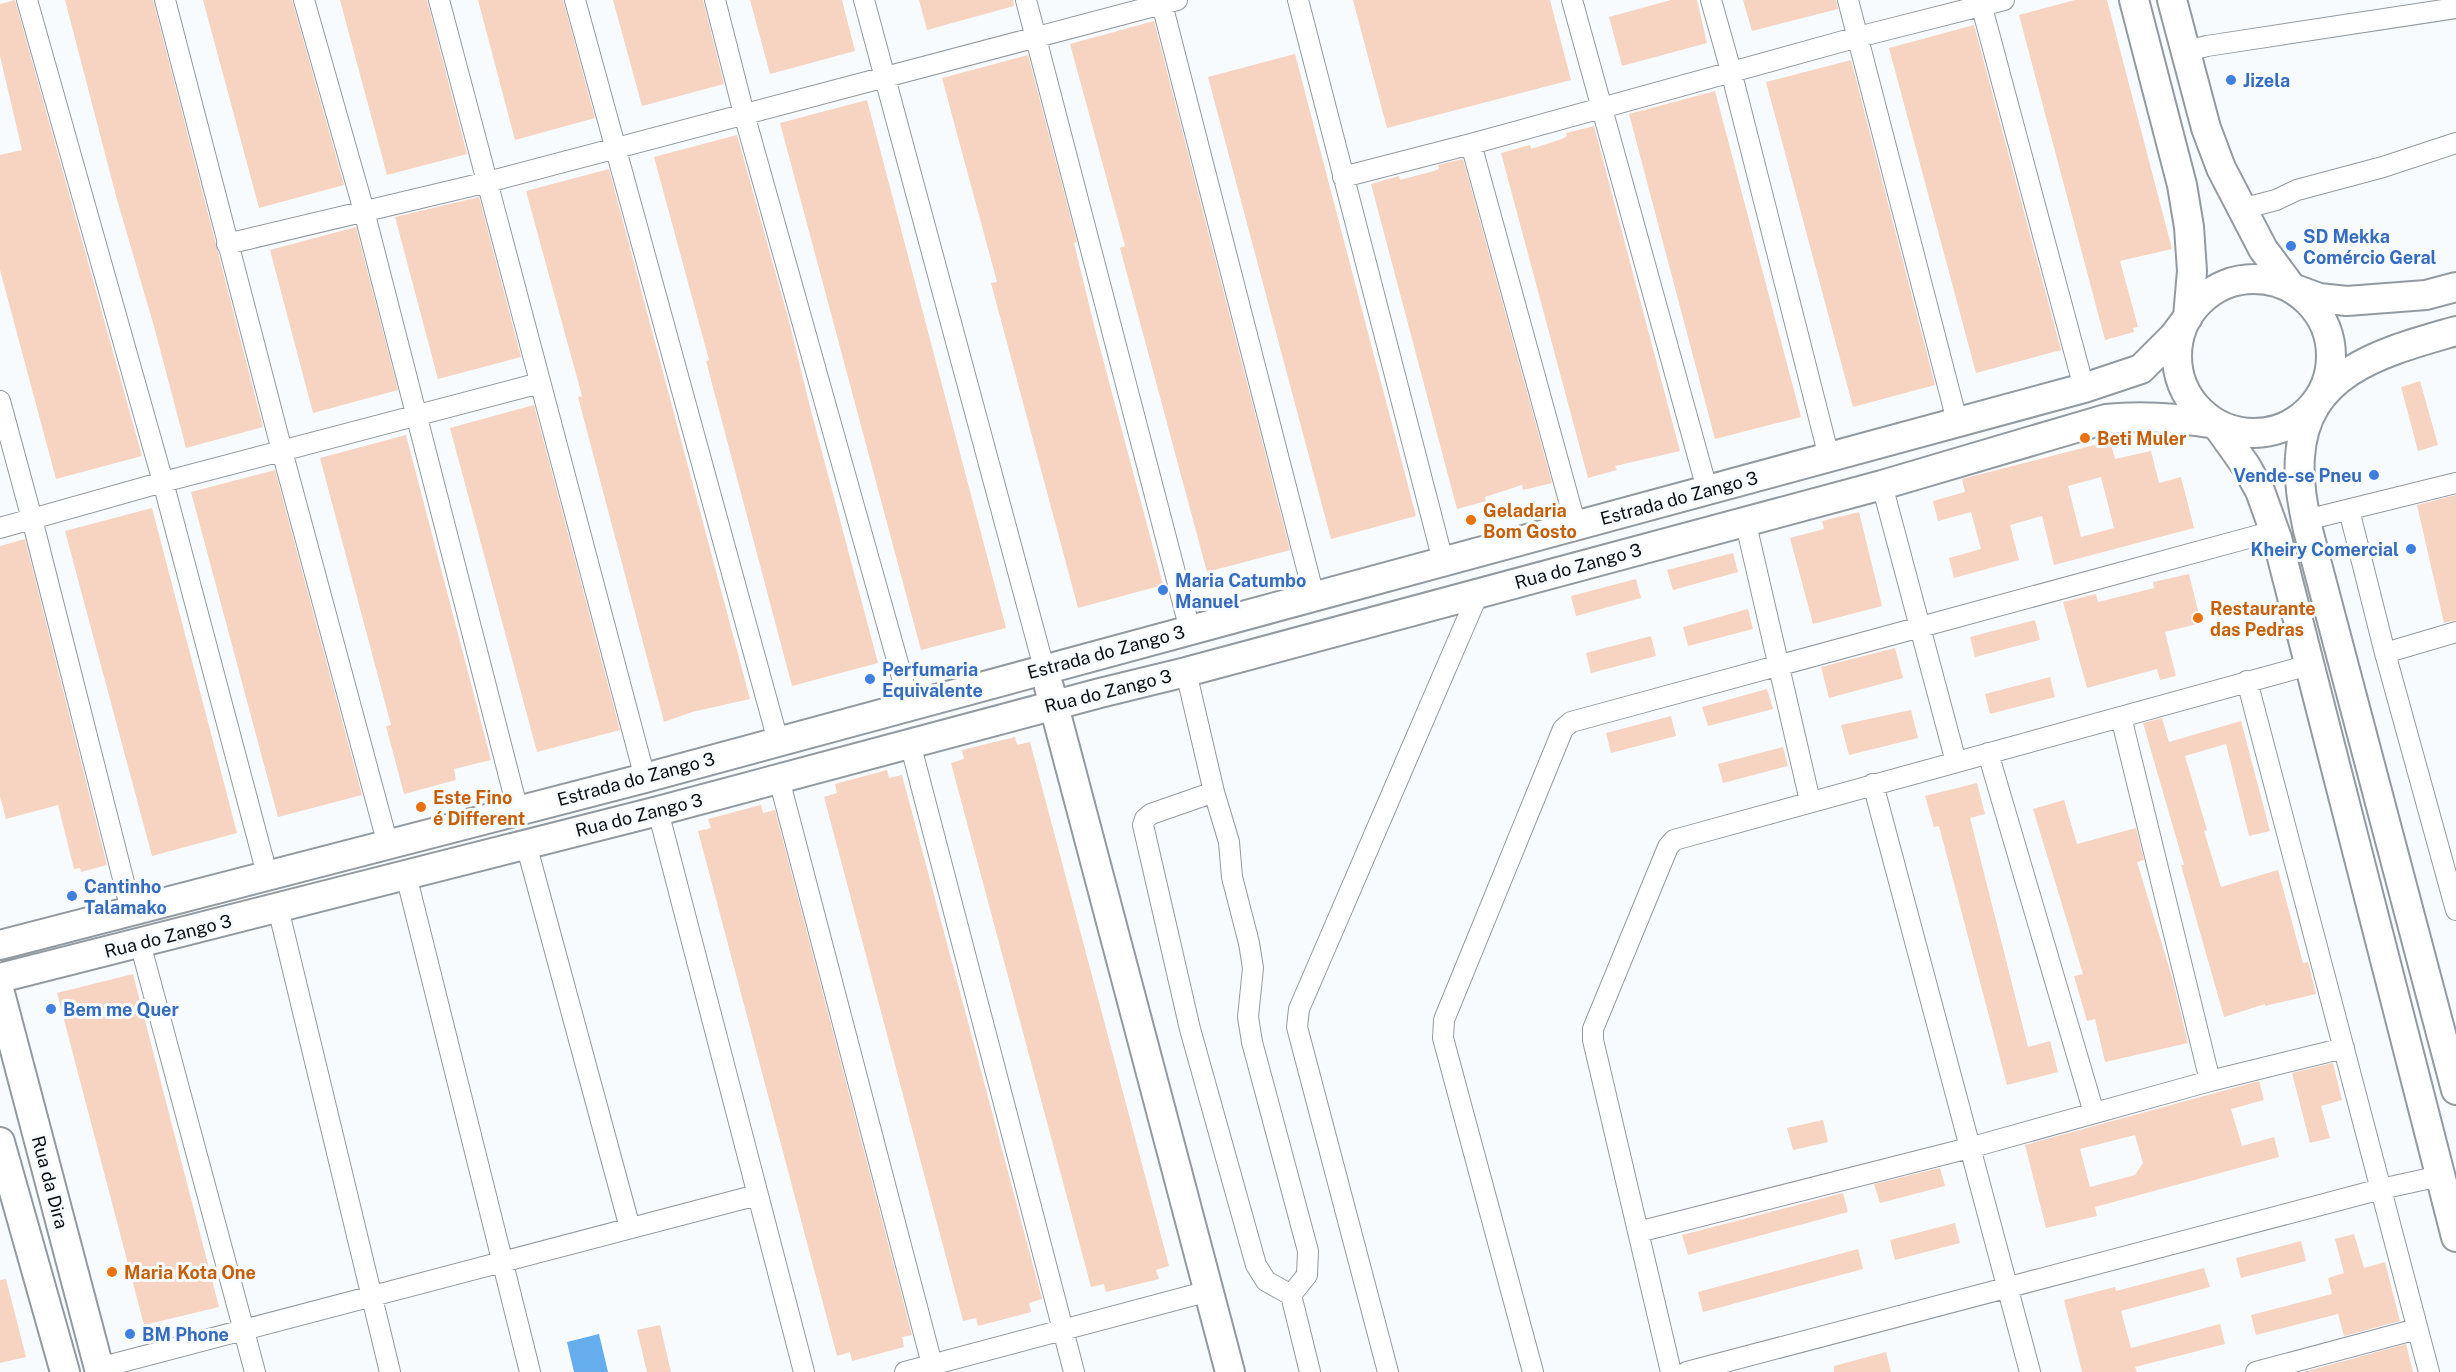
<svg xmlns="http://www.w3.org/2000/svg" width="2456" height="1372" viewBox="0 0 2456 1372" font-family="'Public Sans',sans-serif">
  <rect width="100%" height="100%" fill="#f7fbfe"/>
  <path fill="#65adec" d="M599 1334 608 1372H574L567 1342Z"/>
  <path fill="#f7d3c2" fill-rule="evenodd" d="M15 0 142 456 56 479 0 270V155L22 150 0 56V4Z
    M65 0H153L263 427 186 448 155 330 116 196Z
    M203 0H292L344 185 259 208Z
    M340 0H427L467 154 387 175Z
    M478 0H563L595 118 515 140Z
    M613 0H703L724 84 642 106Z
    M750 0H842L855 51 770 74Z
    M919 0H1013L1014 6 927 30Z
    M1353 0H1550L1571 80 1387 128Z
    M1671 0H1697L1707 43 1622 66 1609 17Z
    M1743 0H1836L1838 9 1752 31Z
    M2075 0H2107L2172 249 2120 261 2138 327 2133 328 2134 332 2105 340 2019 15Z
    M1154 21 1290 550 1207 572 1120 248 1125 246 1070 44Z
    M1974 25 2061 350 1976 373 1889 48Z
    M1295 54 1416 516 1331 539 1208 77Z
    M1028 55 1077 242 1074 243 1095 329 1163 585 1078 608 991 283 997 282 942 78Z
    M1851 60 1935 385 1853 407 1766 82Z
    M1715 91 1801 417 1715 439 1629 114Z
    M867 100 1006 628 921 650 780 123Z
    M1594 126 1680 451 1615 466 1617 470 1588 478 1501 153 1530 145 1531 149 1562 139 1567 136 1566 133Z
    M737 135 789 321 810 407 878 663 792 686 706 361 709 360 654 157Z
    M1463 159 1552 483 1523 490 1522 485 1485 497 1486 501 1457 509 1371 184 1399 176 1400 180 1434 171 1439 169 1438 165Z
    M609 169 750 699 692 712 664 722 578 397 582 396 526 191Z
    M479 197 521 357 438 379 395 217Z
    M356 227 398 390 313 413 270 250Z
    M2420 381 2438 445 2418 451 2401 387Z
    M534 405 620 730 537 752 450 428Z
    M406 435 491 760 454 769 456 780 404 794 386 726 391 725 320 458Z
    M2110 441 2115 459 2151 451 2159 483 2181 477 2194 528 2054 565 2042 516 2010 525 2019 560 1954 578 1949 558 1981 549 1971 512 1938 521 1933 501 1965 492 1962 479ZM2101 477 2114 528 2081 537 2068 486Z
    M275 470 362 795 278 817 191 492Z
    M2456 495V620L2444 623 2417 505Z
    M152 508 237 833 152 856 65 531Z
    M1859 512 1882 606 1813 624 1790 538 1824 529 1822 521Z
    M25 539 107 865 81 872 80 868 74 869 58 805 6 819 0 796V546Z
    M1733 553 1738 572 1673 590 1667 570Z
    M2189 574 2201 623 2165 632 2176 676 2160 680 2157 669 2087 688 2063 602 2096 594 2098 602 2154 588 2153 582Z
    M1636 579 1641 598 1576 616 1571 596Z
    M1748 609 1753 629 1688 646 1683 627Z
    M2035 620 2040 640 1975 657 1970 637Z
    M1651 636 1656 656 1591 673 1586 653Z
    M1895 648 1903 678 1829 698 1821 667Z
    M2050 677 2055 697 1990 714 1985 694Z
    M1767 689 1773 709 1708 726 1702 707Z
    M1911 710 1918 738 1849 755 1841 725Z
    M1671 716 1676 736 1611 753 1606 733Z
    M2162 718 2169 742 2241 721 2270 831 2249 836 2226 744 2185 756 2207 830 2204 831 2221 887 2278 870 2303 963 2308 962 2316 994 2265 1006V1004L2224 1017 2181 865H2184L2143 723Z
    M1015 737 1017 745 1030 742 1169 1266 1156 1270 1159 1279 1106 1292 1104 1284 1091 1287 951 763 964 759 962 750Z
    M1783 747 1788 766 1723 783 1718 764Z
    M887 770 889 778 902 775 1042 1299 1029 1303 1031 1312 978 1326 976 1318 963 1321 824 797 837 793 835 784Z
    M1977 783 1985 814 1970 818 2028 1047 2050 1041 2058 1072 2007 1085 1939 826 1934 827 1925 796Z
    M2064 800 2077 844 2136 828 2144 860 2137 862 2172 977 2188 1043 2105 1062 2095 1019 2087 1021 2074 976 2083 974 2033 809Z
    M761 805 763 813 775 810 912 1335 902 1337 904 1347 852 1361 850 1352 837 1356 698 831 711 828 708 819Z
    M133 974 219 1307 144 1325 57 993Z
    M2333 1063 2342 1100 2321 1106 2330 1138 2310 1143 2292 1073Z
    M2259 1081 2264 1100 2231 1109 2242 1146 2274 1137 2279 1157 2095 1207 2097 1216 2046 1228 2025 1145ZM2135 1135 2143 1163 2135 1175 2090 1187 2080 1149Z
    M1823 1120 1828 1142 1793 1150 1787 1128Z
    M1940 1168 1945 1186 1880 1203 1874 1184Z
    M1843 1193 1848 1212 1688 1255 1682 1235Z
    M1955 1223 1960 1243 1895 1260 1890 1240Z
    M2354 1234 2364 1268 2385 1262 2400 1321 2344 1336 2338 1314 2256 1335 2251 1315 2332 1294 2328 1278 2344 1273 2335 1239Z
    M2301 1241 2306 1261 2241 1278 2236 1258Z
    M1858 1249 1863 1269 1703 1312 1698 1292Z
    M2204 1268 2210 1287 2121 1311 2131 1348 2220 1324 2225 1344 2135 1367 2137 1372H2082L2064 1300 2115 1287 2116 1291Z
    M6 1279 26 1357 0 1363V1280Z
    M660 1325 671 1372H647L637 1330Z
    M2406 1344 2413 1372H2304Z
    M1886 1352 1891 1372H1834V1366Z"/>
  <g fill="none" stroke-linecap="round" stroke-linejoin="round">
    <defs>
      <path id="street" d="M27 0 163 482 267 874
        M165 0 282 451 388 845
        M304 0 364 211 518 811
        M439 0 645 778
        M575 0 778 741
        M715 0 744 114 910 706
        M864 0 1044 668
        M1026 0 1190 630
        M1161 0 1314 596
        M1298 0 1443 561
        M1572 0 1707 489
        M1711 0 1731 71 1829 457
        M1848 0 1957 421
        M1980 0 2084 388
        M2187 51 2207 46 2456 8
        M1471 144 1576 526
        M1343 177 1471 144 1858 37 2004 0
        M2241 209 2276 200 2297 190 2383 167 2456 143
        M227 244 488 182 1177 0
        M0 401 32 519 131 910
        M1882 485 1956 762
        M2349 510 2385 653 2456 910
        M1745 520 1810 801
        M2306 520 2456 483
        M0 528 163 482 540 383
        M2385 653 2456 632
        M1186 672 1214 792 1229 842 1232 877 1249 943 1253 968 1248 1017 1252 1042 1308 1251 1307 1275 1291 1295
        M2247 681 2429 1372
        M2121 717 2210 1081
        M910 743 1074 1372
        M1988 753 2094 1113
        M779 779 934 1372
        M1873 784 2030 1372
        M1214 792 1151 814 1145 819 1143 825 1190 1029 1256 1265 1266 1281 1291 1295 1310 1372
        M658 811 804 1372
        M526 844 630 1228
        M406 875 530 1372
        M278 908 390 1372
        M140 943 255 1372
        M1638 1232 1969 1148 2210 1081 2344 1048
        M99 1368 757 1195
        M905 1372 1209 1291
        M1388 1372 1297 1027 1299 1009 1478 594
        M1533 1372 1443 1038 1444 1020 1563 729 1571 722 2274 531
        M1671 1372 1593 1040V1029L1668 847 1674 840 2309 665
        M1687 1372 2381 1189 2440 1176
        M2256 1372 2417 1329"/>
      <path id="secondary" d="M2172 0 2206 128 2221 168 2263 249 2292 288 2319 298 2347 301 2426 295 2456 287
        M2177 356a77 77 0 1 1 154 0a77 77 0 1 1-154 0Z
        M2456 331C2387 351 2305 370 2300 457 2298 481 2303 506 2308 530L2456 1090
        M1049 687 1230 1372
        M0 945 645 778 2084 388 2141 369 2174 336 2188 317 2192 271 2189 227 2182 185 2134 0
        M0 978 658 811 1100 693 1186 672 1882 485 2106 419C2144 415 2179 418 2216 424L2246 466 2260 491 2277 538 2456 1237
        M0 993 100 1372
        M0 1142 65 1372"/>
    </defs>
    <use href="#street" stroke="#929aa1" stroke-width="22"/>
    <use href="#secondary" stroke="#929aa1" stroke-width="32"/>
    <use href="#street" stroke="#fff" stroke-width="20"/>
    <use href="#secondary" stroke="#fff" stroke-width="28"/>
  </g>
  <g fill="#3f7fe0" stroke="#f7fbfe" stroke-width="2">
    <circle cx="2231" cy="80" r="6"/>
    <circle cx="2291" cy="246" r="6"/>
    <circle cx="2374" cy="475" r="6"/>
    <circle cx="2411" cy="549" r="6"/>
    <circle cx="1163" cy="590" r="6"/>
    <circle cx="870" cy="679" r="6"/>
    <circle cx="72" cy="896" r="6"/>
    <circle cx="51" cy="1009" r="6"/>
    <circle cx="130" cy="1334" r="6"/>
  </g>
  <g fill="#e8710a" stroke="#f7fbfe" stroke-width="2">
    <circle cx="2085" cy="438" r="6"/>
    <circle cx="1471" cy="520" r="6"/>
    <circle cx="2198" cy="618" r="6"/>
    <circle cx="421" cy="807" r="6"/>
    <circle cx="112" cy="1272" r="6"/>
  </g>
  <g text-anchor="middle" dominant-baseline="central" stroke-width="6" stroke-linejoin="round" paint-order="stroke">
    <g font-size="18" font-weight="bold" fill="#366cbe" stroke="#f7fbfe" text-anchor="start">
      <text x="2243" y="80">Jizela</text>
      <text x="2303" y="236">SD Mekka<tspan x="2303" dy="21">Comércio Geral</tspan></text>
      <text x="2362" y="475" text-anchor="end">Vende-se Pneu</text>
      <text x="2399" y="549" text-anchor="end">Kheiry Comercial</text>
      <text x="1175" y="580">Maria Catumbo<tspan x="1175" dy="21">Manuel</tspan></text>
      <text x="882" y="669">Perfumaria<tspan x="882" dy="21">Equivalente</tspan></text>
      <text x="84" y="886">Cantinho<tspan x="84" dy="21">Talamako</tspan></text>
      <text x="63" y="1009">Bem me Quer</text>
      <text x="142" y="1334">BM Phone</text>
    </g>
    <g font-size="18" font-weight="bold" fill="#c56008" stroke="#f7fbfe" text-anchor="start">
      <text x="2097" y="438">Beti Muler</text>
      <text x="1483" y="510">Geladaria<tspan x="1483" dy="21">Bom Gosto</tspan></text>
      <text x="2210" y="608">Restaurante<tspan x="2210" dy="21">das Pedras</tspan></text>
      <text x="433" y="797">Este Fino<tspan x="433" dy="21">é Different</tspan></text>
      <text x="124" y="1272">Maria Kota One</text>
    </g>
    <g font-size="18" fill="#0b0e10" stroke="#f7fbfe">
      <text transform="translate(1679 498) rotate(-15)">Estrada do Zango 3</text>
      <text transform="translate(1578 566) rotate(-15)">Rua do Zango 3</text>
      <text transform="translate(1106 652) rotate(-15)">Estrada do Zango 3</text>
      <text transform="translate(1108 691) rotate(-14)">Rua do Zango 3</text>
      <text transform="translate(636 779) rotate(-15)">Estrada do Zango 3</text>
      <text transform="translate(639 815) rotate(-14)">Rua do Zango 3</text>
      <text transform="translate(168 936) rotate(-14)">Rua do Zango 3</text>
      <text transform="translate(50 1182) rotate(75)">Rua da Dira</text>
    </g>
  </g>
</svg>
